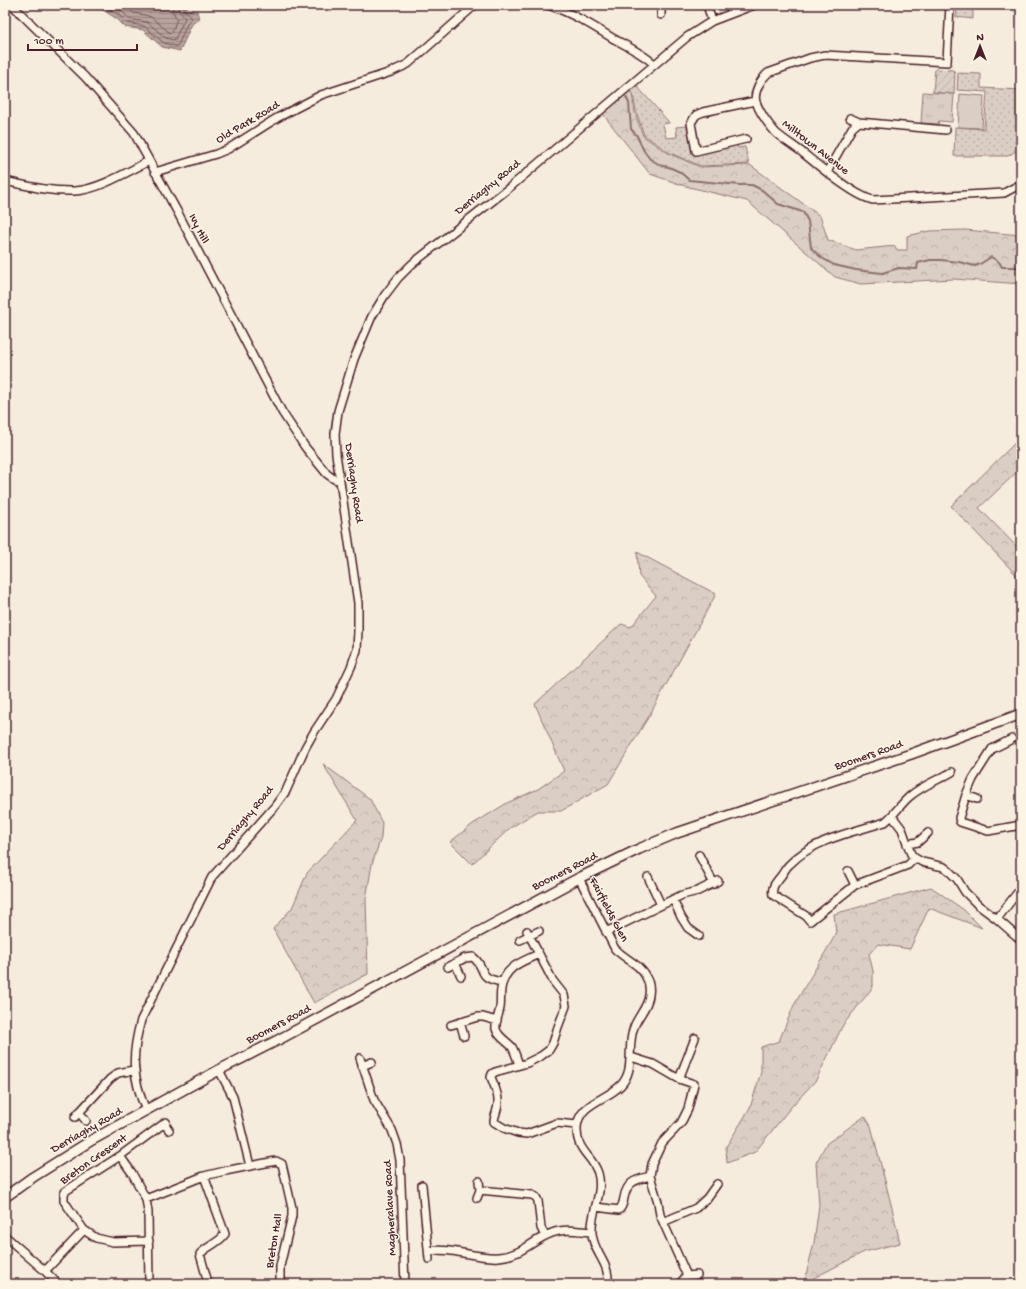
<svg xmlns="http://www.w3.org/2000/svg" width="1026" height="1289" viewBox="0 0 1026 1289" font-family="'Gochi Hand',sans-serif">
  <defs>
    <pattern id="grass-dots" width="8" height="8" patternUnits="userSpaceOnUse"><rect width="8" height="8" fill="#dbcec4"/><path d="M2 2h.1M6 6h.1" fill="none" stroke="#bdb0a9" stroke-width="1.8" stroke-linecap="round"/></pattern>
    <pattern id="forest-crowns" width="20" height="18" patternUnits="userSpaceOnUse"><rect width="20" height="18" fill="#dbcec4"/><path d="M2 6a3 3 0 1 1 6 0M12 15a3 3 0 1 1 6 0" fill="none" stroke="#bdb0a9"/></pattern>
    <pattern id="park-tufts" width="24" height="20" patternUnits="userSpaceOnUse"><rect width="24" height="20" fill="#dbcec4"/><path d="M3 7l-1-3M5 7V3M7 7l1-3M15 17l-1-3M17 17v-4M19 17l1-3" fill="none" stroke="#bdb0a9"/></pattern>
    <pattern id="garden-furrows" width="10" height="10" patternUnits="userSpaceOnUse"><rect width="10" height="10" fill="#dbcec4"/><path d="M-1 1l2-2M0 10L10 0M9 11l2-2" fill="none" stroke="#bdb0a9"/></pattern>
    <pattern id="water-rules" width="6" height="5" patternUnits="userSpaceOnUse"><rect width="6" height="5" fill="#b8a39e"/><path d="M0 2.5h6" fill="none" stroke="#988481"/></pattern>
  </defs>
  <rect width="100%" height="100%" fill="#f5ecde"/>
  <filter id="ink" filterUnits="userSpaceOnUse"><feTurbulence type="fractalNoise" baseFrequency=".025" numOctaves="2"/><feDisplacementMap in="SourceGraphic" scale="8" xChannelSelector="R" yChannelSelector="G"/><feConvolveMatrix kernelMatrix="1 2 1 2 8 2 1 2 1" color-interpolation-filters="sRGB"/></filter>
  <g filter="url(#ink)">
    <path fill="url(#grass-dots)" stroke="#927678" d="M957 5H973V19L956 17Z
      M958 73 981 74V88L1021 90V148L1008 156H954L955 127 984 129 987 92 957 90Z
      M635 84 668 121 669 123 663 124 666 138 677 137 676 127 685 126 689 128 695 153 737 145 738 148 745 147 749 164 701 166 670 153 644 135 636 111 633 93 629 89Z"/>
    <path fill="url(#forest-crowns)" stroke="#927678" d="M629 90 632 94 635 113 643 136 668 153 700 167 750 165 820 216 828 240 856 250 895 246 896 250H907V236L929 231 965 230 1021 235V284L954 279 861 284 835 277 747 201 685 186 650 174 602 113Z
      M1021 437V468L979 508 1021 551V580L951 506Z
      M637 552 716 594 649 716 608 784 561 811H538L510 828 472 864 450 842 473 824 507 803 538 789 564 771 535 704 621 624 631 627 656 596 639 576Z
      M323 764 370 799 382 823 381 838 372 864 366 899 368 974 314 1003 273 929 292 908 307 873 357 820Z
      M931 887 964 910 982 928 929 908 910 949 878 944 869 954 873 971V987L843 1025 816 1080 791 1107 755 1152 727 1163 726 1147 750 1108 761 1072V1047L779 1041 794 1005 836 934 834 914Z
      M865 1116 871 1126 892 1208 900 1243 864 1252 804 1283 814 1243 819 1205 816 1163 826 1144Z"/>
    <path fill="url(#park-tufts)" stroke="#927678" d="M923 92 954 94 952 122 939 121 938 124 921 123Z"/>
    <path fill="url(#garden-furrows)" stroke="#927678" d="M935 69 953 70 955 72 954 94 933 92Z"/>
    <path fill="#dbcec4" stroke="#927678" d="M960 94 984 96 982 128 958 127Z"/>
    <path fill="url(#water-rules)" stroke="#8c6e70" d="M95 5H185L191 11H197L199 19 192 24 180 51 162 47 143 30 125 27 117 19Z"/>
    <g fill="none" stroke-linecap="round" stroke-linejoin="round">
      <path stroke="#765459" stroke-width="1" d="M103 5 119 15 127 23 144 26 164 43 176 46 178 45 188 22 192 18 184 9 183 5
        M112 5 123 12 129 19 147 22 166 38 173 40 175 39 185 18 179 11 178 5
        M124 5 133 13 145 15 151 17 170 33 172 32 177 19 173 12 172 5"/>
      <path stroke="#8c6e70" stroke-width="2" d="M626 97 629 103 631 129 637 136 644 151 650 159 662 166 669 167 680 172 689 180 740 185H752L762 190 778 204 803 212 808 221 811 248 822 258 834 265 856 270 882 273 899 268 917 269 918 263 930 260H941L959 262 975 266 980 264 991 257 999 262 1002 267H1017L1021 265"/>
      <defs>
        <path id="minor" d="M12 5 85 77 134 133 178 213 282 412 305 447 327 474 334 479 339 480
          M548 5C572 13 593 26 614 39 627 46 643 54 654 64
          M707 5 712 21
          M950 5 947 62 825 55 810 58 768 73C761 79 753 92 756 102 760 113 768 124 776 133 784 140 794 146 803 153 819 166 854 196 873 200L1004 193 1021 184
          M661 15V7L666 5
          M850 118 859 122
          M746 139 696 151 691 123 696 115 703 112 755 101
          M155 172 216 154 228 149 277 118 321 95 391 72 408 64 475 5
          M827 172 852 128 859 122 946 130
          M5 181C28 186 51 192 75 191 98 190 129 171 149 161
          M1012 739 992 749 973 779 966 795 959 818 960 822 988 831 1021 825
          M966 795 977 799
          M892 816 902 829 911 854 915 858 922 862 944 867 948 870 957 879 965 892 978 905 997 919 1021 940
          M907 844 918 842 928 833
          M699 855 714 884
          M915 858 908 865 855 885 810 921 806 916 773 895C771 887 776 882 781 876 784 872 786 867 790 864 814 839 853 832 885 822 894 815 900 805 909 797 921 786 938 780 952 772
          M848 871 855 885
          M648 877 661 905
          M579 878 615 949C625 959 640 964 646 977 649 982 650 989 649 995 648 1007 638 1016 634 1027 626 1047 636 1069 621 1085 607 1100 578 1103 577 1128 576 1151 592 1155 598 1173 604 1194 590 1213 592 1233 593 1253 610 1262 608 1284
          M673 899 681 917 688 928 699 936
          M997 919 1021 888
          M527 931 553 981 564 995 566 1006 558 1027 553 1043 549 1050 541 1056 527 1063 495 1072 492 1074 491 1077C494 1086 499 1094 498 1103 498 1110 494 1116 494 1122L504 1128 518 1133 527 1134 557 1123 577 1125
          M606 932 682 895 698 891 718 881
          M520 940 539 931
          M455 963 461 976
          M448 967 465 958 473 957C488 969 475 978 503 982
          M460 1022 464 1036
          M451 1025 478 1017H483L497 1021
          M631 1057 653 1064 679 1079 695 1038
          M360 1058 374 1100 392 1130 397 1144 400 1160 405 1284
          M519 1065C517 1059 515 1052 512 1047 507 1041 498 1037 496 1029 495 1022 499 1014 500 1008 501 1002 500 995 501 989 504 967 521 962 539 954
          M362 1066 372 1062
          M679 1079 694 1084 688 1109 681 1123 662 1143 652 1164 650 1176 658 1202 660 1215 687 1276
          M146 1111C132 1076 131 1056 141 1020L212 877 275 806 286 791 305 748 314 732 336 699 351 667 357 650 358 630V603L336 454 335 434 338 411 354 359 372 316 385 295 398 278 412 264 509 188 687 37 712 21 754 5
          M79 1112 86 1121
          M75 1117 110 1079 118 1073 134 1070
          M164 1123 169 1130
          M120 1156 132 1173 146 1199 148 1212 149 1284
          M250 1166 276 1161 282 1164 292 1208V1216L280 1266V1284
          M204 1176 225 1234C219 1243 207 1246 200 1254L207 1279V1284
          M422 1185 429 1259
          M480 1190 532 1195 536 1197 538 1201 541 1228 545 1236
          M477 1198 480 1190 479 1181
          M146 1199 204 1176 225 1171 250 1166 233 1097 219 1070
          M596 1207 619 1210C623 1206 623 1203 624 1198 627 1181 636 1180 650 1176
          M663 1222 696 1208 707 1198 717 1184
          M5 1236 45 1271 58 1284
          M149 1241 113 1242 96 1238 84 1230 64 1201V1192L120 1156 166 1122
          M429 1251C453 1247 475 1259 499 1257 523 1255 532 1240 552 1233 564 1228 579 1231 591 1232
          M45 1271 84 1230
          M681 1282 687 1276 697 1275"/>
        <path id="major" d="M5 1197 33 1177 92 1140 219 1070 278 1040 579 878 639 849 677 833 911 754 1021 714"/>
      </defs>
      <use href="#minor" stroke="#4a1f2b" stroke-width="10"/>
      <use href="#major" stroke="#4a1f2b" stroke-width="12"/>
      <use href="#minor" stroke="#fcf5e5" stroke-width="7"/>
      <use href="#major" stroke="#fcf5e5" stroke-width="9"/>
    </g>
  </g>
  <g text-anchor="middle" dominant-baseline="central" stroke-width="3" stroke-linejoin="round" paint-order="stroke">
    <g font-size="12" fill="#4a1f2b" stroke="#fcf5e5">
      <text transform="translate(248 123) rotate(-31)">Old Park Road</text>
      <text transform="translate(815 148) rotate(38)">Milltown Avenue</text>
      <text transform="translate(488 188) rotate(-39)">Derriaghy Road</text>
      <text transform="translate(198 229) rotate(63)">Ivy Hill</text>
      <text transform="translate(353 483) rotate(82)">Derriaghy Road</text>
      <text transform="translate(869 756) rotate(-19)">Boomers Road</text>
      <text transform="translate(246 819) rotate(-50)">Derriaghy Road</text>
      <text transform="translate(565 872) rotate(-27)">Boomers Road</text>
      <text transform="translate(608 910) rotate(62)">Fairfields Glen</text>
      <text transform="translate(279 1025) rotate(-28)">Boomers Road</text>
      <text transform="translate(87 1131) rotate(-30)">Derriaghy Road</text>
      <text transform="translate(94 1160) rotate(-35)">Breton Crescent</text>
      <text transform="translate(391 1208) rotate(-93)">Magheralave Road</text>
      <text transform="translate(275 1241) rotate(-80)">Breton Hall</text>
    </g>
  </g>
  <rect width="1026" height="1289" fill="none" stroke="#fcf5e5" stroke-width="20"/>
  <rect x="10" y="10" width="1006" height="1269" fill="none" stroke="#4a1f2b" stroke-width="1.5" filter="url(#ink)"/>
  <g transform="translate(980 46)" stroke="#fcf5e5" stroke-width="3" paint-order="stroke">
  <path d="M0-3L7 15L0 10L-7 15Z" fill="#4a1f2b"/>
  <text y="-6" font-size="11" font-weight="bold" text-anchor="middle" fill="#4a1f2b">N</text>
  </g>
  <path d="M28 44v6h109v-6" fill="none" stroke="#4a1f2b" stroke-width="2"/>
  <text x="34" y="44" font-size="12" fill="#4a1f2b" stroke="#fcf5e5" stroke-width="3" paint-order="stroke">100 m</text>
</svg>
